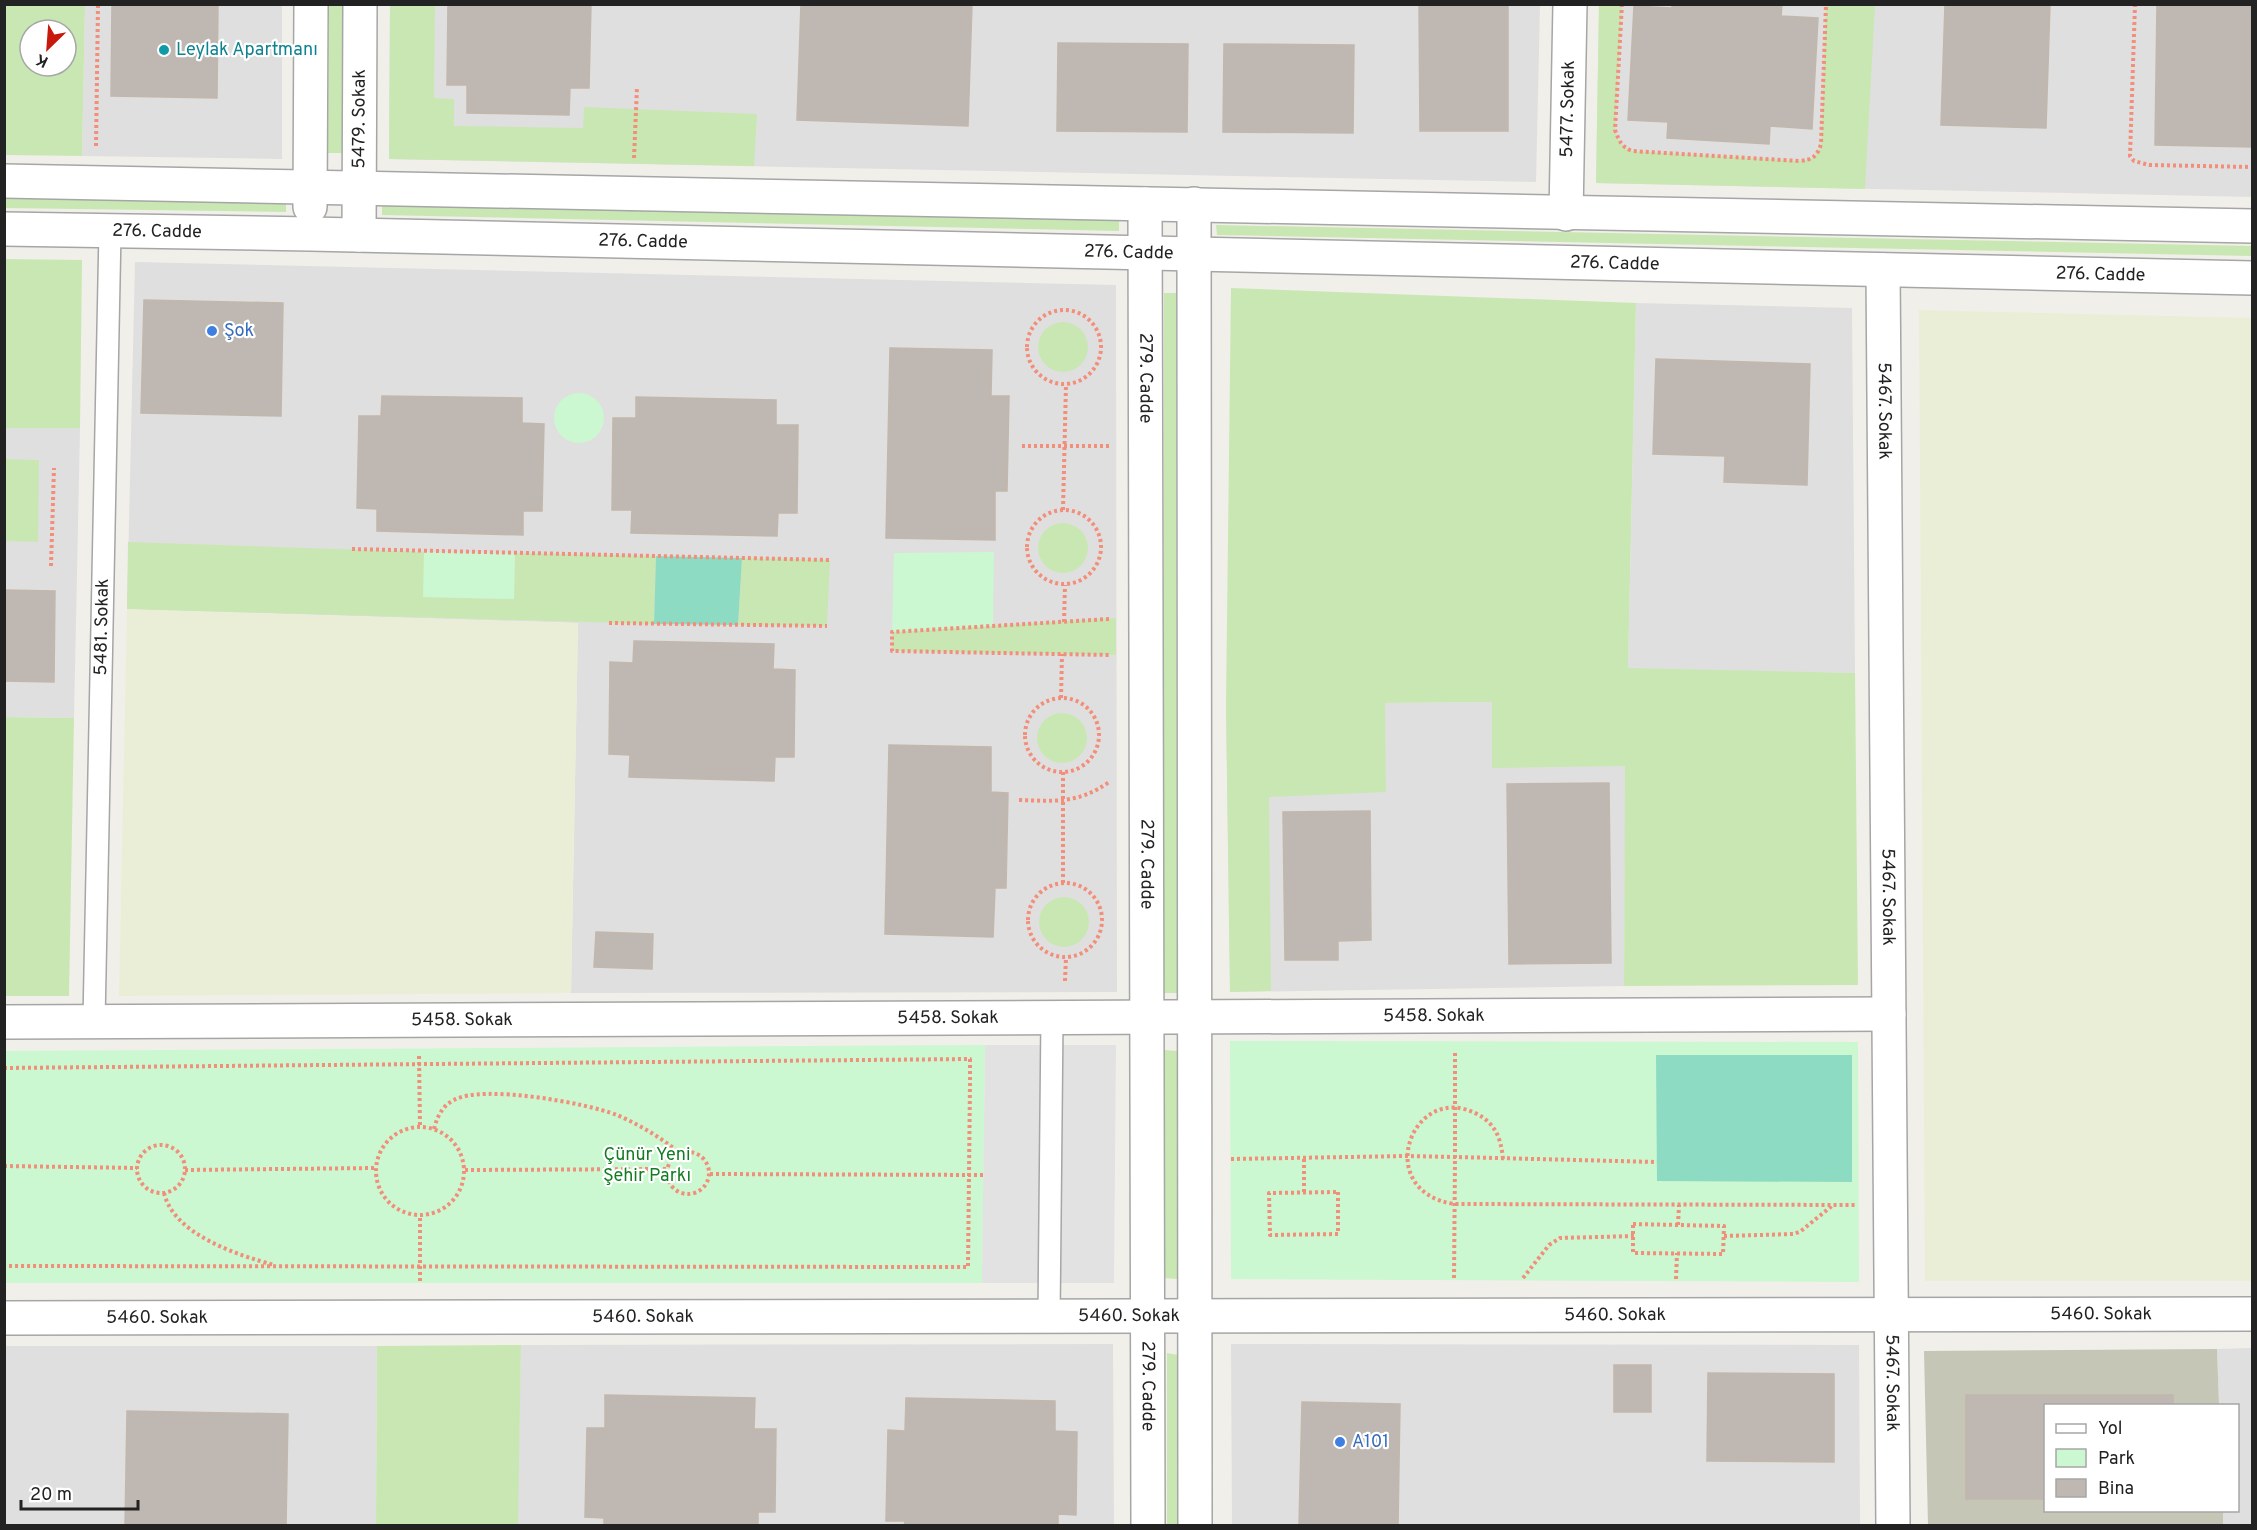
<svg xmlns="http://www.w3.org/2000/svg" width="2257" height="1530" viewBox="0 0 2257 1530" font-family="Overpass,sans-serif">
  <rect width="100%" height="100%" fill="#f1efe9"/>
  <path fill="#e0dfdf" d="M85 5H282V159L82 156Z
    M390 5H1540L1536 182 389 159Z
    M1599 5H2252V197L1596 183Z
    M135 262 1116 285 1117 992 571 993 578 623 127 609Z
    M1636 303 1852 308 1855 673 1628 669Z
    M5 428H80L74 718 5 717Z
    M1626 701 1624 986 1230 992 1226 704Z
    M1113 1344 1114 1525 517 1526 521 1345Z
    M1231 1344 1859 1345 1860 1525H1232Z
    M4 1346H377L376 1525H5Z
    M2252 1348V1525H2223V1511L2238 1510V1406L2219 1405 2217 1349Z"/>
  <path fill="#c5c6b5" d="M2217 1349 2219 1405 2046 1406V1510L2223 1511V1525H1928L1924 1351Z"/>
  <path fill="#ebeed6" d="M1919 310 2252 318V1281H1925Z
    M127 609 578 623 571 993 119 996Z"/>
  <path fill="#c9e7b3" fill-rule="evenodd" d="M5 4 85 5 82 156 5 155ZM30 30H66V66H30Z
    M329 5H342V153H328Z
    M390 5H435L434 98 454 99V126L583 128 584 107 757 114 754 166 389 159Z
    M1599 5H1622L1615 130C1619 141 1622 147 1632 151L1799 161C1812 160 1817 157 1821 144L1826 5H1875L1865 189 1596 183Z
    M5 198 286 203V212L5 208Z
    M382 205 1119 219V231L382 215Z
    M1216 225 2252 246V256L1217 235Z
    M5 259 82 260 80 428H5Z
    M1231 288 1636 303 1628 668 1855 673 1858 985 1624 986 1625 766 1492 768V702L1385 703 1386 792 1269 797 1271 991 1230 992 1226 704Z
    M1164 293H1176L1177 993H1164Z
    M1038 347a25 25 0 1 1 50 0a25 25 0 1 1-50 0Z
    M5 459 39 460 38 542 5 541Z
    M1038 548a25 25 0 1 1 50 0a25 25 0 1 1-50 0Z
    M128 542 424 552V597L514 599 515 553 656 556 654 624 127 609Z
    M742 558 830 560 827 626 738 625Z
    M1116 618V655L892 651V632Z
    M1037 738a25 25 0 1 1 50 0a25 25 0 1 1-50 0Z
    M5 717 74 718 69 996H5Z
    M1039 922a25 25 0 1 1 50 0a25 25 0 1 1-50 0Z
    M1164 1050 1177 1051V1279L1163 1278Z
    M521 1345 518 1525H376L377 1346Z
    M1167 1353 1178 1355 1179 1525H1167Z"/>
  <path fill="#cbf7d1" d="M554 418a25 25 0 1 1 50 0a25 25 0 1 1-50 0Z
    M424 552 515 553 514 599 423 597Z
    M994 552 993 626 892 632 894 553Z
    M1230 1041 1858 1042 1859 1282 1231 1279Z
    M985 1045 982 1283H5L4 1051Z"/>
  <path fill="#8ddbc2" d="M656 556 742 558 738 625 654 624Z
    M1656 1055H1852V1182L1657 1181Z"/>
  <path fill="#e2e2e2" d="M985 1045H1116L1114 1283H982Z"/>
  <path fill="#bfb8b2" stroke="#c2b7ac" stroke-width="1.5" d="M112 4H218L217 98 111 96Z
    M448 4H591L589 88H570L569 115 467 113V85H447Z
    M801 4H972L968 126 797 120Z
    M1419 4H1508V131H1420Z
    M1672 4H1782L1781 16 1818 18 1812 129 1770 126 1769 144 1667 138 1668 122 1628 120 1634 6 1672 8Z
    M1945 4H2050L2046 128 1941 125Z
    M2157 4H2252V147L2155 145Z
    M1058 43 1188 44 1187 132 1057 131Z
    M1224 44 1354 45 1353 133 1223 132Z
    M144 300 283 303 281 416 141 413Z
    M890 348 992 350 991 396H1009L1007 491H995V540L886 538Z
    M1656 359 1810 364 1807 485 1724 482 1725 456 1653 454Z
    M382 396 522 398V423L544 424 542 511H523V535L377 531V509L357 508 359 416H381Z
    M636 397 776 400V425H798L797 513H778L777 536 631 533 632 510H612L613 418H636Z
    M4 590 55 591 54 682 4 681Z
    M634 641 774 644 773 669 795 670 794 757H775L774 781 629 777 630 755 609 754 610 662 633 663Z
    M889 745 991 747V792L1008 793 1006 888H995L993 937 885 934Z
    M1609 783 1611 963 1509 964 1507 784Z
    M1370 811 1371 940 1338 941V960H1285L1283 812Z
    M596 932 653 934 652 969 594 967Z
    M1614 1365H1651V1412H1614Z
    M1708 1373 1834 1374V1462L1707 1461Z
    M605 1395 755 1398 754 1429H776L775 1512H758V1526H604V1518L585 1517 587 1428H605Z
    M1966 1395H2173V1406H2046V1499H1966Z
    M906 1398 1055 1401V1431L1077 1432 1076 1515 1058 1514V1526H904L905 1521H886L888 1430 905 1431Z
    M1302 1402 1400 1404 1398 1526H1299Z
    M127 1411 288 1414 286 1526H125Z"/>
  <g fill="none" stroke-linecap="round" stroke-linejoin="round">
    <defs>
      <g id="lane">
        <path id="s1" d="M94 1021 110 231"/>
        <path d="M1049 1317 1052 1017"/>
      </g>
      <g id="street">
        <path d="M4 181 2252 226"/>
        <path id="s2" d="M1145 204 1148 1526"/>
        <path d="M1194 204 1195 1526"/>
        <path d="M310 207 311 4"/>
        <path id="s3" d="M1566 214 1570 4"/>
        <path id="s4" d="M4 229 310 234 2252 278"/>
        <path id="s5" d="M359 235 360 4"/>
        <path id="s6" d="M1883 270 1893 1526"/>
        <path id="s7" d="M4 1022 1889 1014"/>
        <path id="s8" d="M4 1318 2252 1314"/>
      </g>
    </defs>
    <use href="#lane" stroke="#a6a6a6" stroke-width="24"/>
    <use href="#street" stroke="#a6a6a6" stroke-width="36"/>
    <path stroke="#f28e7a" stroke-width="4" stroke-dasharray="3 3" stroke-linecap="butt" d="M1622 4 1615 130C1619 141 1622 147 1632 151L1799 161C1812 160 1817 157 1821 144L1826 4
      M2135 4 2130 156 2134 161 2149 165 2252 167
      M96 146 98 4
      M634 158 637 87
      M1027 347a37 37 0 1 1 74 0a37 37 0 1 1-74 0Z
      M1022 446H1109
      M1027 547a37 37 0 1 1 74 0a37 37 0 1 1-74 0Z
      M1063 510 1066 384
      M352 549 830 560
      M51 566 54 468
      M1109 619 892 632V651L1110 655
      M1064 622 1065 585
      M609 623 827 626
      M1025 735a37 37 0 1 1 74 0a37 37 0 1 1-74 0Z
      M1061 698 1062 654
      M1019 800C1055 801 1078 804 1109 782
      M1028 920a37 37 0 1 1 74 0a37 37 0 1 1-74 0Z
      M1063 883V772
      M1065 981 1066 957
      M1455 1053V1157L1657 1162
      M419 1056 420 1127
      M4 1068 970 1059V1082L968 1267 4 1266
      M376 1171a44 44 0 1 1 88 0a44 44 0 1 1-88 0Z
      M434 1129C437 1117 442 1106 454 1100 483 1084 586 1103 617 1115 640 1125 660 1137 680 1153
      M137 1169a24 24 0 1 1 48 0a24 24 0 1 1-48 0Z
      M667 1173a21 21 0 1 1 42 0a21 21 0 1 1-42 0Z
      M1231 1159 1406 1156 1455 1157 1454 1279
      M1503 1159C1501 1139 1496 1124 1477 1114 1412 1080 1371 1191 1454 1204L1855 1205
      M4 1166 137 1168
      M185 1170 376 1168
      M465 1170 667 1169
      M710 1174 984 1175
      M1304 1192V1157
      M1338 1192V1234L1270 1235 1269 1193Z
      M164 1193C174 1235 238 1255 274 1265
      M1633 1224 1724 1226 1723 1254 1633 1253Z
      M1678 1225 1679 1205
      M1724 1236 1794 1234 1801 1231 1833 1205
      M1523 1278 1549 1245 1560 1238 1634 1236
      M1676 1279 1677 1253
      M420 1281V1215"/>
    <use href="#lane" stroke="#fff" stroke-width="21"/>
    <use href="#street" stroke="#fff" stroke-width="33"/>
  </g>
  <circle fill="#0f9aa8" stroke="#fff" stroke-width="2" cx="164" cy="50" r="6"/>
  <g fill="#3f7fe0" stroke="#fff" stroke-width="2">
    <circle cx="212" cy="331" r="6"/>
    <circle cx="1340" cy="1442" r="6"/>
  </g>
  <g text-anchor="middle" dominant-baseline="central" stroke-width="4.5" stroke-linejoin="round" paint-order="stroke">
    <g font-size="18" fill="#0d838f" stroke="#fff" text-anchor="start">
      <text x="176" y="50">Leylak Apartmanı</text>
    </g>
    <g font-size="18" fill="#222" stroke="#fff">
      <text stroke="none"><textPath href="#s3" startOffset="105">5477. Sokak</textPath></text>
      <text stroke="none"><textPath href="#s5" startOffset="116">5479. Sokak</textPath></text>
      <text stroke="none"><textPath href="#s4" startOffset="153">276. Cadde</textPath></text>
      <text stroke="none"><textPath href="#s4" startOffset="639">276. Cadde</textPath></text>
      <text stroke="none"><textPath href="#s4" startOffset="1125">276. Cadde</textPath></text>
      <text stroke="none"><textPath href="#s4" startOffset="1611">276. Cadde</textPath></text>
      <text stroke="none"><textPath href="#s4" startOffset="2097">276. Cadde</textPath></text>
      <text stroke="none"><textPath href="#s2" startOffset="174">279. Cadde</textPath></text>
      <text stroke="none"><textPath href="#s6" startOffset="141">5467. Sokak</textPath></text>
      <text stroke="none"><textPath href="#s1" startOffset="394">5481. Sokak</textPath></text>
      <text stroke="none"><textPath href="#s2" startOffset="660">279. Cadde</textPath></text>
      <text stroke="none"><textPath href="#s6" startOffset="627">5467. Sokak</textPath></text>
      <text stroke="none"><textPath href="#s7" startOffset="1430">5458. Sokak</textPath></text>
      <text stroke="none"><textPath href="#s7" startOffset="944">5458. Sokak</textPath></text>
      <text stroke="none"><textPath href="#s7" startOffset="458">5458. Sokak</textPath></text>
      <text stroke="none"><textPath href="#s8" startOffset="2097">5460. Sokak</textPath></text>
      <text stroke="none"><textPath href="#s8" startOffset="1611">5460. Sokak</textPath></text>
      <text stroke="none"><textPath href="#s8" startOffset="1125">5460. Sokak</textPath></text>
      <text stroke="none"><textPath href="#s8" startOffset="639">5460. Sokak</textPath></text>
      <text stroke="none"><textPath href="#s8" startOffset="153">5460. Sokak</textPath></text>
      <text stroke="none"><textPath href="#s6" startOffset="1113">5467. Sokak</textPath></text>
      <text stroke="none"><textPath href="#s2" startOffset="1182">279. Cadde</textPath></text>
    </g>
    <g font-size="18" fill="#366cbe" stroke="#fff" text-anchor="start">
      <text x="224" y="331">Şok</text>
      <text x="1352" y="1442">A101</text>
    </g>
    <g font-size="18" fill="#137c23" stroke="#fff">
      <text x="647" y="1155">Çünür Yeni<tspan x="647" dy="21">Şehir Parkı</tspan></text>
    </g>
  </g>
  <rect width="2257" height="1530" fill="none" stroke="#222222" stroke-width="12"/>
  <rect x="2044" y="1404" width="195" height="108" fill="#ffffff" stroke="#a7a7a7" stroke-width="1.5"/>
  <rect x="2056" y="1424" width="30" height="9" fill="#ffffff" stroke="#a7a7a7" stroke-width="1.5"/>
  <text x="2098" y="1434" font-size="18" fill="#222222">Yol</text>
  <rect x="2056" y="1449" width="30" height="18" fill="#cbf7d1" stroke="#a7a7a7" stroke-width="1.5"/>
  <text x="2098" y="1464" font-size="18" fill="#222222">Park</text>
  <rect x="2056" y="1479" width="30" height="18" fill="#bfb8b2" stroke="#a7a7a7" stroke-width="1.5"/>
  <text x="2098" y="1494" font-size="18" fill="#222222">Bina</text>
  <g transform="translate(48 48) rotate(205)"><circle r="28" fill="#ffffff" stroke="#a7a7a7" stroke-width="1.5"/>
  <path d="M0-4.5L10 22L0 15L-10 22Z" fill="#c7190c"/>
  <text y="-9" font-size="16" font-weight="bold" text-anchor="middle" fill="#222222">K</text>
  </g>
  <path d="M21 1500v9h117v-9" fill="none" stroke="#222222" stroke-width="3"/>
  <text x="30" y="1500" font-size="18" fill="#222222" stroke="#ffffff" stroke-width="4.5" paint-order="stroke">20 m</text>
</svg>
